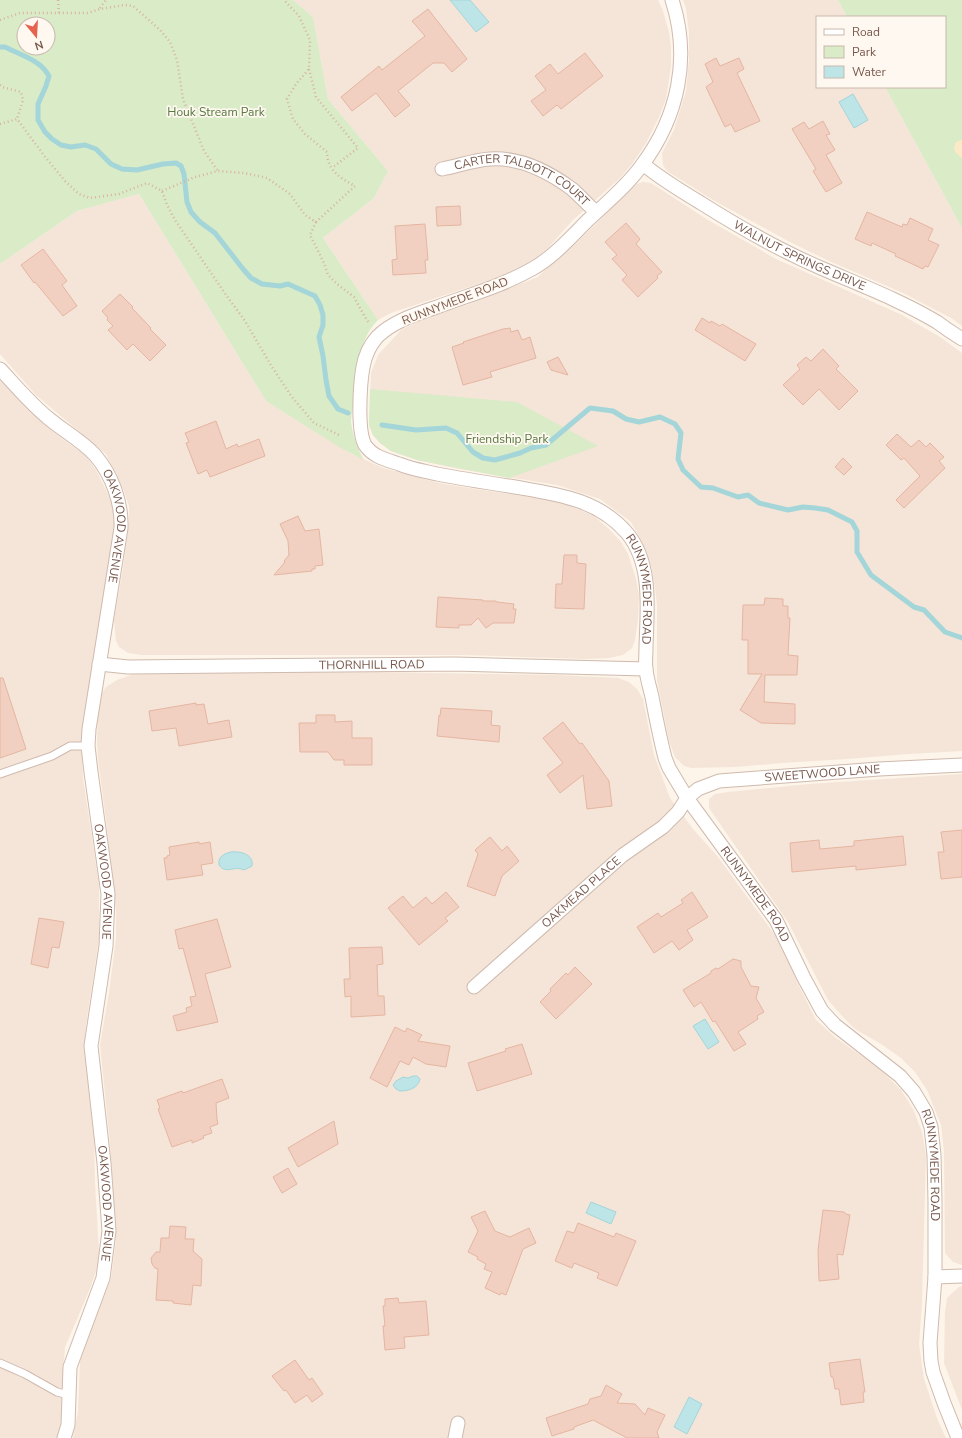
<svg xmlns="http://www.w3.org/2000/svg" width="962" height="1438" viewBox="0 0 962 1438" font-family="'Nunito Sans',sans-serif">
  <rect width="100%" height="100%" fill="#fdf4ea"/>
  <path fill="#f4e5d8" d="M293 0H658L663 11 669 32 671 47V66L666 99 659 117 646 143 632 164 619 179 573 220 546 250 527 264 505 275 391 313 378 320 323 238 374 198 388 171 328 99 313 17Z
    M683 0H838L847 17H817V87H885L962 228V326L951 318 903 293 829 261 788 241 713 200 667 171 663 165 662 153 674 130 686 91 689 60V33L686 8Z
    M643 182 651 183 708 220 776 259 902 315 940 337 962 353V751L908 754 847 759 781 763 735 767 691 768 684 766 675 757 669 741 657 680V605L655 588 651 565 642 542 631 522 600 499 557 485 459 469 417 460 391 451 380 443 373 435 369 425 371 373 378 355 401 330 423 319 467 305 538 277 551 264 574 245 601 219 630 189 637 184Z
    M139 194 266 401 350 453 383 468 439 483 475 489 551 500 568 505 594 516 609 529 621 542 628 554 636 579 639 596 638 619 635 640 632 648 623 655 609 658 586 659 465 655H142L128 653 119 647 116 641 114 619 123 569 129 521V506L123 489 106 454 36 395 0 354V264L77 211Z
    M0 380 27 409 52 431 87 457 96 470 113 504 115 521 113 549 87 700 82 740 83 778 99 884V939L86 1025 85 1041 94 1130 95 1183 99 1253 96 1271 89 1291 65 1347 62 1386 61 1422 57 1438H0Z
    M155 672H373L557 675 618 678 629 682 637 689 643 699 654 755 670 798 693 829 718 857 775 935 786 954 799 986 816 1020 836 1038 863 1057 885 1074 901 1090 913 1109 922 1132 926 1156 922 1302 919 1344 924 1379 938 1421 946 1438H73L78 1411 80 1362 93 1323 111 1279 116 1240 110 1143 100 1045 109 993 116 939V912L106 820 98 759 97 742 98 713 102 693 106 687 117 680 134 674Z
    M962 774V1265L953 1262 945 1253 944 1151 941 1125 927 1090 915 1072 901 1058 881 1044 855 1029 843 1017 828 1000 788 922 709 808V799L715 794 728 792 809 784Z
    M962 1286V1410L944 1363 945 1312 947 1298 959 1287Z"/>
  <path fill="#d9ebc7" fill-rule="evenodd" d="M0 0H293L313 17 328 99 388 171 374 198 323 238 378 320C357 341 357 373 354 401 353 408 351 415 351 422 353 436 357 448 364 460L339 447 266 401 139 194 77 211 0 264ZM24 24H48V48H24Z
    M838 0H962V228L885 87H945V17H847Z
    M370 389 517 402 598 446 509 478 417 460 391 451 380 443 373 435 369 425Z"/>
  <path fill="#fbeac5" d="M962 140V158L955 152 954 147 956 142Z"/>
  <path fill="#bde5e7" stroke="#a3d5d9" d="M450 0H470L489 22 476 32Z
    M853 94 868 120 854 128 839 102Z
    M231 852C240 851 254 854 252 866L244 870C234 865 226 875 219 865 218 857 223 854 231 852Z
    M705 1019 719 1042 708 1049 693 1026Z
    M413 1076H417L420 1079C418 1088 409 1091 400 1091L396 1089 393 1085 396 1081 403 1077 408 1078Z
    M591 1202 616 1212 611 1224 586 1213Z
    M689 1397 702 1404 687 1434 674 1427Z"/>
  <g fill="none" stroke-linecap="round" stroke-linejoin="round">
    <path stroke="#a3d5d9" stroke-width="5" d="M0 47H5C21 55 40 60 49 76L46 86 38 104V120L45 132 52 139 61 145 71 147 85 145 96 149 111 164 122 169 137 170 163 164 176 163 181 166 184 174 187 202 191 212 200 222 215 233 243 269 251 278 262 284 280 286 288 284 315 296 320 305 323 315V325L319 337 323 356 326 380 329 396 338 409 348 413
      M382 425 416 430 446 428 457 433 473 452 483 458 495 460 520 453 531 448 546 445 590 408 613 411 626 419 639 422 660 417 675 424 681 433 678 459 683 470 701 487 713 488 738 497 748 495 759 503 788 510 803 507 815 508 828 510 852 522 857 531V552L871 575 914 607 924 610 945 632 962 638"/>
  </g>
  <path fill="#f2d0c1" stroke="#e5b5a1" d="M428 9 467 59 452 72 444 63H433L398 91 410 105 395 117 376 93 352 111 341 97 379 66 382 70 425 36 412 21Z
    M585 53 603 76 561 109 557 105 543 116 531 101 546 90 535 76 550 64 558 74Z
    M716 58 720 66 739 58 744 69 737 73 760 121 735 132 731 124 725 127 706 87 713 82 705 64Z
    M823 121 830 134 826 135 835 150 826 155 842 183 826 192 813 171 816 169 792 129 804 122 809 129Z
    M460 206 461 225 437 226 436 207Z
    M867 212 902 227 903 224 907 225 910 218 933 229 928 240 939 245 928 267 925 266 923 269 895 256 896 254 872 243 871 246 855 239Z
    M626 223 640 239 636 244 662 272 657 276 658 278 638 297 622 280 627 275 612 259 617 255 605 242Z
    M425 224 428 260H425L426 273 393 275 392 260 397 259 395 226Z
    M43 249 67 281 62 285 77 306 63 316 35 282 34 283 21 265Z
    M120 294 133 307 132 308 151 328 150 329 166 345 150 361 133 344 127 350 108 330 113 326 107 320 108 318 102 311Z
    M702 318 710 323 711 321 720 326 722 324 756 344 745 361 695 330Z
    M510 328 511 332 518 330 522 340 530 337 536 358 490 372 492 377 463 385 452 347 464 343 463 342 503 329Z
    M823 349 839 366 836 369 858 391 839 410 819 389 803 405 783 385 800 369 797 365 806 357 811 361Z
    M558 357 568 375 551 370 547 362Z
    M216 421 226 449 237 444 238 447 259 439 265 456 210 477 207 470 198 474 186 443 189 442 185 433Z
    M897 434 911 447 919 440 926 447 930 443 944 457 939 461 945 468 904 508 896 500 920 476 904 458 901 460 886 445Z
    M843 458 852 467 844 475 835 467Z
    M298 516 305 531 319 529 323 565 315 566V569H312V571L274 575 285 562 284 561 289 555 288 541 280 524Z
    M564 555H577V563L586 564 584 609 555 608 556 584H562Z
    M438 597 483 600V601H495L497 602 514 604 513 609H516L514 623H493L486 628 478 618 471 625H459V628L436 627Z
    M765 598 783 599V606H788V618H790L788 655 798 656 797 675H765L764 702 795 704V724L761 723 740 710 762 674H748V640H742L743 605H764Z
    M0 678H3L26 749 0 758Z
    M196 703V705L204 704 208 724 229 720 232 737 179 746 176 728 152 731 149 711Z
    M441 708 492 711 491 725 500 726 499 742 437 736 439 715 440 716Z
    M316 715H335V722L352 721V738H372V765H344V760H334L328 752H300L299 723H316Z
    M563 722 580 744 582 743 609 781 612 806 587 809 583 775 560 793 547 775 563 763 543 738Z
    M962 830V877L941 879 938 852H944L941 832Z
    M903 836 906 865 856 870V866L792 872 790 843 819 840 820 849 854 846V841Z
    M490 837 502 851 507 846 519 861 502 876 495 896 467 886 478 854 475 850Z
    M199 842V844L210 842 213 863 201 865 203 875 167 880 164 858H167V856L170 855 169 847Z
    M446 892 459 907 445 918 448 921 419 945 388 908 403 896 413 908 426 897 432 904Z
    M692 892 708 917 687 930 693 940 679 950 672 941 654 953 637 927 658 913 661 917 683 903 681 900Z
    M39 918 64 922 59 948 52 947 48 968 31 964Z
    M217 919 231 967 205 974 218 1022 177 1031 173 1016 187 1012 186 1008 192 1006 190 997 196 996 183 948 179 949 175 930Z
    M382 947 383 964 377 965 378 996H384L385 1015 351 1017V996L345 997 344 979H350L349 948Z
    M733 959 741 961V967L751 986 759 987 756 998 764 1012 757 1016 758 1019 738 1032 746 1044 734 1051 715 1021 713 1022 701 1002 694 1007 683 990 711 973V971L716 968 718 969Z
    M575 967 592 984 556 1019 540 1002 551 991 550 989 566 973 568 975Z
    M395 1027 405 1032 407 1028 422 1035 418 1041 450 1046 446 1067 426 1064 413 1057 409 1065 400 1061 387 1087 370 1078Z
    M522 1044 532 1074 477 1091 468 1063 506 1051 505 1049Z
    M222 1079 229 1098 216 1103 217 1119 218 1124 210 1127 212 1133 203 1136 204 1138 192 1143V1140L172 1147 158 1109 160 1108 157 1100 182 1091 183 1093Z
    M334 1121 338 1144 298 1167 288 1148Z
    M288 1168 297 1184 282 1193 273 1177Z
    M823 1210 844 1212 846 1214 850 1215 843 1255 837 1254 839 1279 819 1281 818 1250Z
    M485 1211 495 1231 510 1237 529 1228 536 1243 523 1249 506 1295 501 1293 500 1295 485 1288 492 1272 484 1269 486 1264 477 1259 478 1257 468 1252 478 1231 471 1217Z
    M578 1223 614 1237 616 1233 636 1241 617 1286 597 1278 599 1273 574 1263 572 1268 555 1261 567 1231 574 1233Z
    M170 1226 186 1227 185 1239H194L193 1251 202 1259 201 1286 193 1285 191 1305 173 1303V1301L156 1300 158 1269 155 1268 152 1264 151 1258 156 1252H160L161 1238H169Z
    M398 1298 399 1303 426 1301 429 1335 404 1337 405 1348 385 1350 383 1326H385L383 1306H385V1299Z
    M860 1359 865 1392H863L864 1402 841 1405 839 1389H835L833 1377H831L829 1363Z
    M295 1360 309 1380 312 1378 323 1394 312 1402 307 1395 295 1403 286 1390 284 1391 272 1376Z
    M606 1385 622 1394 617 1403 635 1404 645 1415 648 1408 665 1415 657 1432 659 1438H627L593 1420 574 1427V1429L552 1436 546 1418 588 1404 590 1399 601 1396Z"/>
  <g fill="none" stroke-linecap="round" stroke-linejoin="round">
    <defs>
      <path id="lane" d="M0 774 52 756 70 746H88
        M0 1363 25 1374 57 1392 69 1395"/>
      <g id="street">
        <path id="s1" d="M672 0C691 58 678 117 642 165 627 186 606 203 587 221 570 238 552 258 532 269 502 286 469 295 437 307 417 314 393 321 377 337 370 345 365 356 363 367 360 384 357 431 365 445 373 457 387 460 399 464 411 469 424 471 437 474 463 479 489 483 515 487 556 494 598 499 627 533 653 564 647 611 646 647 646 655 645 663 646 670 647 679 650 688 652 697 656 718 660 738 665 758L669 768 687 798 776 920 804 978 822 1011 835 1025 900 1076 914 1092 926 1112 931 1127 934 1155 935 1202V1277L930 1343 931 1361 933 1372 944 1403 958 1438"/>
        <path id="s2" d="M643 164C661 179 681 191 701 203 739 227 779 250 821 268 860 285 900 300 937 322 945 328 954 334 962 339"/>
        <path id="s3" d="M442 169C458 166 474 160 490 159 519 157 549 172 572 189 580 196 588 205 596 212"/>
        <path id="s4" d="M0 369C15 385 30 403 47 417 62 430 81 440 95 455 112 475 122 502 121 528L89 729 88 746 91 772 108 894 106 946 91 1046 104 1163 109 1231 103 1278 70 1367 68 1425 64 1438"/>
        <path id="s5" d="M99 664 128 667 455 664 646 669"/>
        <path id="s6" d="M474 987 623 855 663 827 678 812 687 798 698 789 719 781 879 769 962 765"/>
        <path d="M935 1277 962 1276"/>
        <path d="M455 1438 458 1423"/>
      </g>
    </defs>
    <use href="#lane" stroke="#cfbaae" stroke-width="9"/>
    <use href="#street" stroke="#cfbaae" stroke-width="15"/>
    <path stroke="#d8b3a3" stroke-width="2.5" stroke-dasharray="1 3" stroke-linecap="butt" d="M58 0 59 13
      M100 8 106 0
      M0 20 20 13H88L100 9 125 5 133 6 160 30 170 42 177 60 183 99 204 151 218 171
      M309 69 316 97 358 148 332 168
      M0 85 2 87 21 92 23 100 17 119
      M0 124 17 119 46 158 65 181 79 194 90 198 119 194 147 183 162 191 167 205 175 220 224 292 245 321 272 367 292 397 314 423 339 435
      M162 191 195 177 218 171 244 173 267 178 290 194 305 215 316 222 355 186C340 178 327 170 327 152L305 134 293 119 287 99 296 84 309 69 310 40 299 16 284 0
      M316 222 310 235 324 263 328 275 337 284 354 297 365 317 370 324"/>
    <use href="#lane" stroke="#fff" stroke-width="7"/>
    <use href="#street" stroke="#fff" stroke-width="13"/>
  </g>
  <g text-anchor="middle" dominant-baseline="central" stroke-width="3.5" stroke-linejoin="round" paint-order="stroke">
    <g font-size="12" fill="#567841" stroke="#fff8f0">
      <text x="216" y="112">Houk Stream Park</text>
      <text x="507" y="439">Friendship Park</text>
    </g>
    <g font-size="12" fill="#78584c" stroke="#fff8f0">
      <text stroke="none"><textPath href="#s3" startOffset="86">CARTER TALBOTT COURT</textPath></text>
      <text stroke="none"><textPath href="#s2" startOffset="182">WALNUT SPRINGS DRIVE</textPath></text>
      <text transform="translate(455 301) rotate(-21)">RUNNYMEDE ROAD</text>
      <text stroke="none"><textPath href="#s4" startOffset="205">OAKWOOD AVENUE</textPath></text>
      <text stroke="none"><textPath href="#s1" startOffset="950">RUNNYMEDE ROAD</textPath></text>
      <text stroke="none"><textPath href="#s5" startOffset="273">THORNHILL ROAD</textPath></text>
      <text stroke="none"><textPath href="#s6" startOffset="426">SWEETWOOD LANE</textPath></text>
      <text stroke="none"><textPath href="#s4" startOffset="565">OAKWOOD AVENUE</textPath></text>
      <text stroke="none"><textPath href="#s6" startOffset="143">OAKMEAD PLACE</textPath></text>
      <text stroke="none"><textPath href="#s1" startOffset="1286">RUNNYMEDE ROAD</textPath></text>
      <text stroke="none"><textPath href="#s1" startOffset="1621">RUNNYMEDE ROAD</textPath></text>
      <text stroke="none"><textPath href="#s4" startOffset="889">OAKWOOD AVENUE</textPath></text>
    </g>
  </g>
  <rect x="816" y="16" width="130" height="72" fill="#fff8f0" stroke="#c9b8ae"/>
  <rect x="824" y="29" width="20" height="6" fill="#ffffff" stroke="#c9b8ae"/>
  <text x="852" y="36" font-size="12" fill="#78584c">Road</text>
  <rect x="824" y="46" width="20" height="12" fill="#d9ebc7" stroke="#c9b8ae"/>
  <text x="852" y="56" font-size="12" fill="#78584c">Park</text>
  <rect x="824" y="66" width="20" height="12" fill="#bde5e7" stroke="#c9b8ae"/>
  <text x="852" y="76" font-size="12" fill="#78584c">Water</text>
  <g transform="translate(36 36) rotate(162)"><circle r="19" fill="#fff8f0" stroke="#c9b8ae"/>
  <path d="M0-3L7 15L0 10L-7 15Z" fill="#e66350"/>
  <text y="-6" font-size="11" font-weight="bold" text-anchor="middle" fill="#78584c">N</text>
  </g>
</svg>
